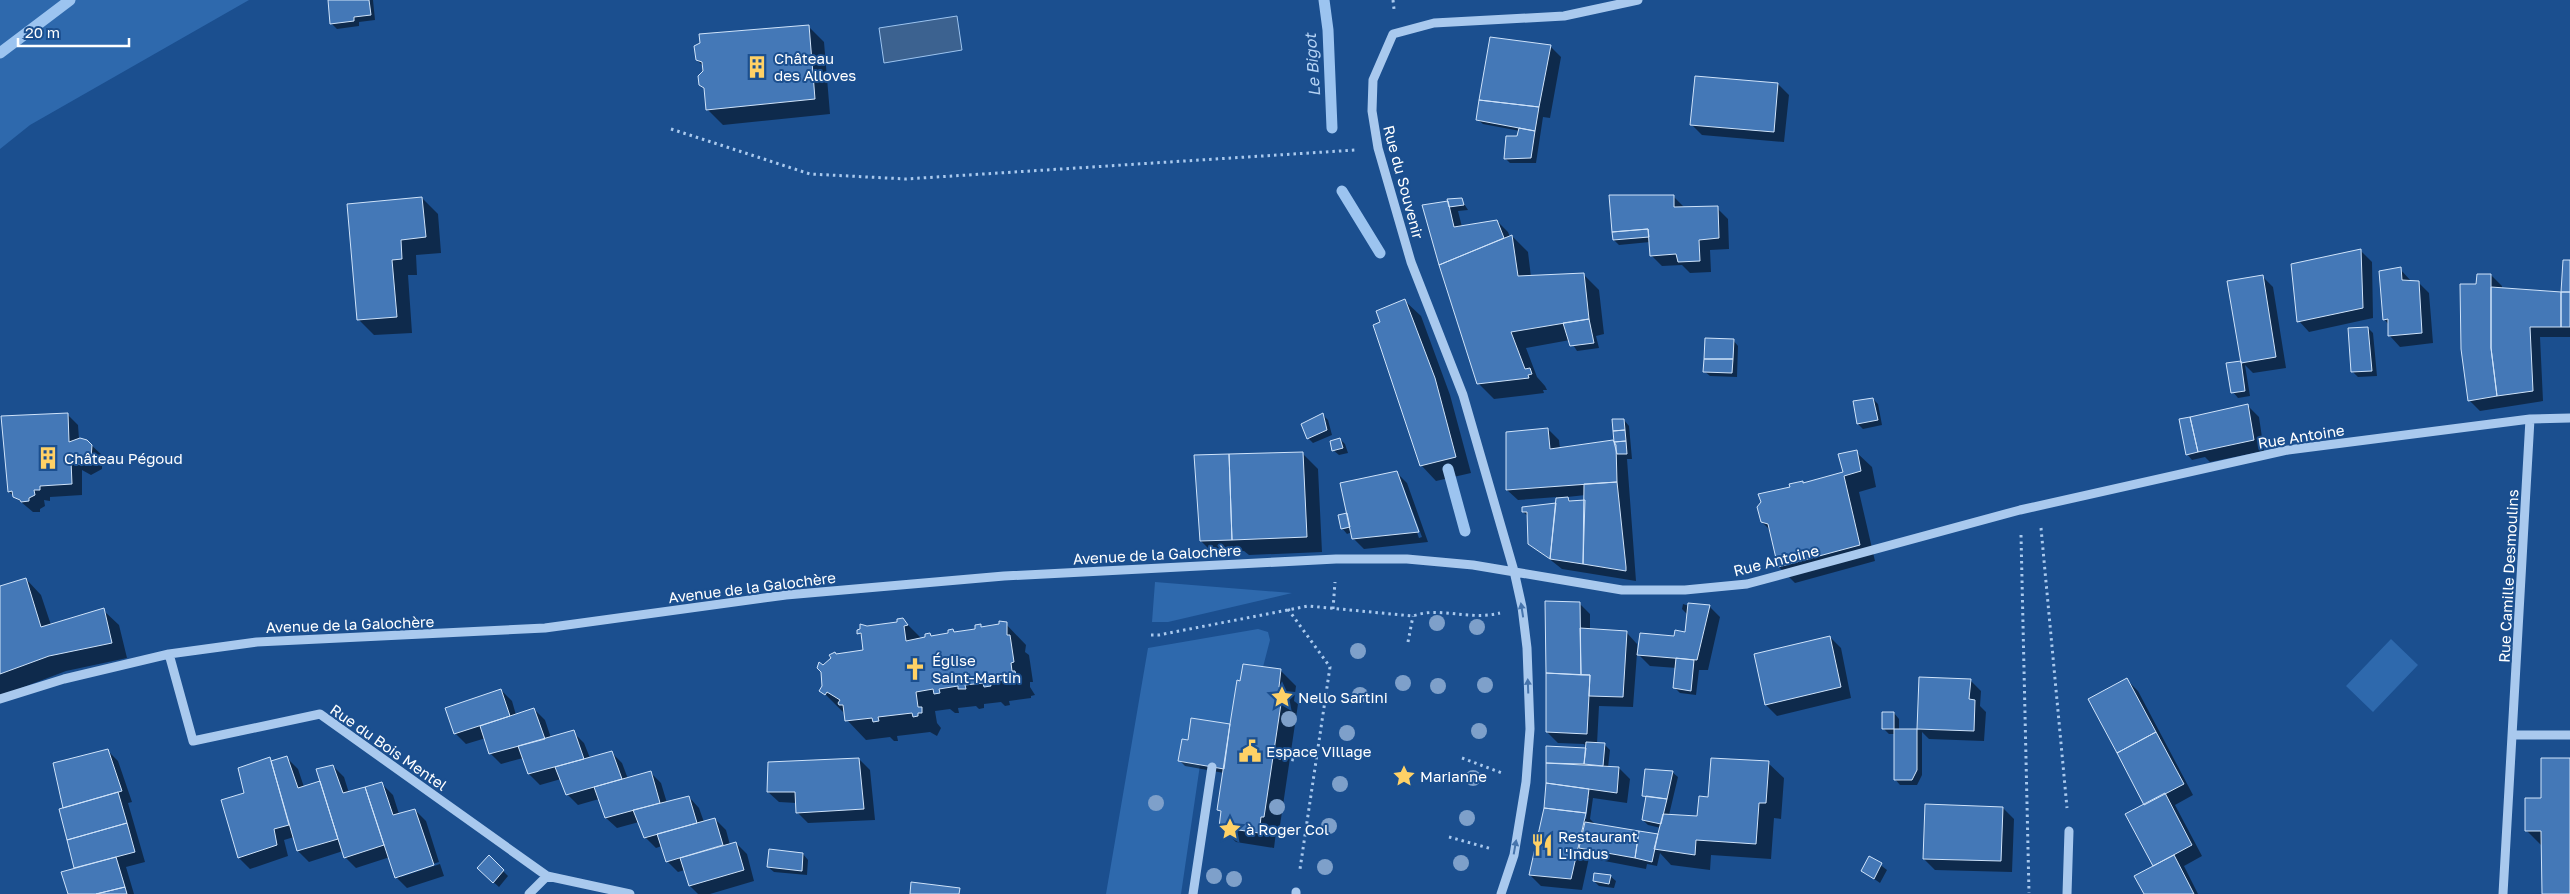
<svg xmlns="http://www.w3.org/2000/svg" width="2570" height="894" viewBox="0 0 2570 894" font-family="'Golos Text',sans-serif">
  <rect width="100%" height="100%" fill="#1b4f8f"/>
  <path fill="#2e69ad" d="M0 0H249L30 125 0 149Z
    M1155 582 1292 593 1168 622H1152Z
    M1258 629 1268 632 1270 640 1263 667 1243 664 1240 681H1237L1230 724 1191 718 1188 740H1182L1178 761 1200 765 1181 894H1106L1148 648Z
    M2391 639 2418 665 2373 712 2346 686Z"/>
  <path fill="#3c6290" stroke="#9cc4f0" d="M957 16 962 50 884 63 879 28Z"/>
  <path fill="#0007" fill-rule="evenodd" d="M330 0H373L375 20 359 22V26L337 29 331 23Z
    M808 26 824 42 830 114 723 125 707 109 706 90 700 85 703 66 697 60Z
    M1550 46 1561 57 1550 118 1543 117 1536 163H1510L1505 158 1520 131 1483 124 1477 119Z
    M1778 84 1789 95 1784 142 1702 135 1691 124Z
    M1673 196 1684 207 1717 208 1728 219 1729 249 1710 250 1711 272 1690 273 1682 265 1662 266 1651 255 1650 242 1619 245 1614 240Z
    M422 198 438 214 441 253 416 255 417 275H408L412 333 374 335 358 319Z
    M1461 199 1468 210 1458 211 1462 227 1497 221 1508 232 1510 237 1512 236 1528 252 1531 277 1583 274 1599 290 1604 334 1596 336 1599 348 1577 351 1570 340 1526 348 1537 377 1545 386 1547 390H1543L1544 393 1494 399 1478 383 1424 206Z
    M2361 251 2372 262 2373 318 2309 332 2299 321Z
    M2570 261V337H2540L2543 401 2480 411 2469 400 2477 285 2491 275 2502 286V289L2561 293Z
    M2400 269 2411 281 2418 282 2429 293 2433 343 2400 347 2390 336 2389 325 2384 319Z
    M2262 276 2273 287 2286 368 2253 373 2245 365 2250 396 2238 398 2233 392 2240 362 2243 364 2229 282Z
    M1405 301 1421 316 1450 395 1471 473 1436 481 1421 465 1381 323Z
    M2368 328 2373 333 2377 376 2358 377 2353 372Z
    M1733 340 1738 346 1737 377 1710 376 1704 371Z
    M1873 399 1878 404 1882 425 1863 429 1858 424Z
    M2248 406 2259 417 2264 451 2210 462 2205 457 2192 460 2187 454Z
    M67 414 78 425 79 439 90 444 102 455V469L91 475 82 470V495L50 497V501L44 500 45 506 40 509V512H33L9 492Z
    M1323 415 1328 420 1332 435 1313 443 1308 438Z
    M1624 420 1629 426 1632 459H1627L1636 581 1562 569 1529 543V517L1523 512 1556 505 1557 497 1518 500 1507 490 1548 429 1559 440 1560 449 1617 446ZM1586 495V501L1572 502 1567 497Z
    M1340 439 1345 444 1348 453 1339 455 1333 450Z
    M1856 452 1872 467 1876 487 1859 492 1875 561 1795 583 1779 567 1771 531 1762 522 1804 484 1844 473Z
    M1302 453 1318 469 1322 552 1249 555 1244 551 1212 552 1201 541Z
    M1396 472 1407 483 1428 542 1364 549 1353 538 1352 532 1347 534 1342 528 1348 514ZM1400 483H1402L1422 537 1419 538ZM1355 526 1344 529V527Z
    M26 579 41 595 51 625 103 610 119 625 127 658 66 671 0 696V587Z
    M1579 603 1590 614V630L1627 633 1637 644V651L1686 633 1688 615 1682 609 1683 604 1689 606H1709L1720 617 1708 670H1699L1696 695 1680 693 1675 688 1677 668 1650 666 1637 653 1633 707 1599 706 1597 744H1604L1610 750 1608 768H1619L1630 779 1627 803 1593 798 1590 819 1596 825 1658 835 1661 828 1648 825 1643 820 1647 799 1643 795 1672 772 1678 777 1669 815 1698 817 1709 798 1768 763 1784 778 1781 819 1774 818 1771 859 1711 855 1710 870 1671 865 1660 853 1657 866 1647 864 1646 869 1589 858 1582 890 1541 886 1530 875 1546 808 1547 747 1587 749 1584 744 1558 743 1547 732ZM1586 798H1589L1586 819H1584Z
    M902 619 922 639 930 634 932 637 950 634 953 631 955 633 977 630 980 626 983 628 1001 625 1000 622 1003 621 1026 645 1025 652 1029 655 1033 682H1030V687L1035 695 1031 696V698L1009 701 1010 705 1005 706 1001 702 984 704V708L979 709 976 706 958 708 959 713H955L950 709 935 711 937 723 941 728 937 736 930 732 897 736 898 741H894L890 737 866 740 847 720 846 715 821 690 824 686 822 666 836 655 864 651 863 638 859 633 861 626 899 623Z
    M1830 637 1841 648 1851 698 1777 716 1766 705Z
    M1280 670 1296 686 1294 701 1298 704 1279 832H1276L1274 848 1236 842 1220 827 1222 813 1219 810 1224 773 1185 766 1180 761 1189 741 1230 725Z
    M1970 680 1981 691 1980 706 1986 712 1984 741 1929 739 1922 732V775L1917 785H1900L1895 779 1896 734H1889L1884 729 1894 713 1899 719V731L1920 730 1918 729Z
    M2127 680 2138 691 2193 795 2175 805 2202 856 2184 866 2198 894H2145L2155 866 2127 815 2146 805Z
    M501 690 512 701 516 715 534 709 545 720 551 738 573 732 584 743 590 758 611 752 622 763 628 779 650 772 661 783 667 803 689 797 699 808 704 822 715 819 726 830 730 845 736 843 747 854 754 881 710 894H698L690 886 685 870 678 872 667 861 662 846 656 848 645 837 639 822 617 828 606 818 599 799 578 805 567 794 561 779 540 785 529 774 523 758 501 764 490 753 486 738 466 744 455 733Z
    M107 750 118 761 132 802 128 803 145 862 126 867 134 894H69L76 869 60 809 64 808Z
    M269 758 273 762 287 758 298 769 304 787 322 782 333 766 344 777 349 793 382 784 393 795 399 814 415 810 426 821 439 862 401 874V877L440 864 444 876 407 888 396 877 390 857 356 868 345 857 343 851 309 862 298 851 294 837 284 840 288 856 250 869 239 858 222 801 246 793Z
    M859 759 870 770 875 820 808 823 797 812V803L779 802 768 792Z
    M2570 759V894H2543V847L2526 830 2543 799Z
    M2003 808 2014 819 2012 872 1935 870 1924 859Z
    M803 854 808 860 807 875 774 872 768 867Z
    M489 857 508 876 499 887 478 868Z
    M1870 857 1887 870 1880 883 1863 871Z
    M1610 876 1616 881 1614 888 1599 886 1594 881Z"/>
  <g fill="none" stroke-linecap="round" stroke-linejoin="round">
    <path stroke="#9cc4f0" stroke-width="11" d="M1324 0 1328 30 1332 128
      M0 53 70 0
      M1342 191 1380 253
      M1448 469 1465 531"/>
  </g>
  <path fill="#4478b7" stroke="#cfe3fa" d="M328 0H369L371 15 354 17V21L330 24Z
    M809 25 815 99 706 110 704 88 699 85 698 76 703 71 702 62 696 60 694 46 700 43 699 34Z
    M1490 37 1551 45 1539 107 1479 100Z
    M1695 76 1778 83 1774 132 1690 125Z
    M1479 100 1539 107 1535 131 1476 120Z
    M1519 128 1535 131 1531 158 1504 159 1506 136H1517Z
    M1609 195H1674V207L1718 206 1719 238 1699 240 1700 261 1678 262 1676 254 1650 256 1648 229 1612 232Z
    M422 197 426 237 401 240 402 259 392 260 397 317 357 320 347 204Z
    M1462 198 1464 205 1449 207 1447 199Z
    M1448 201 1454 227 1497 220 1504 238 1439 265 1422 205Z
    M1648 229 1649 237 1613 240 1612 232Z
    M1512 235 1518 276 1584 273 1589 319 1511 332 1525 369 1530 368 1532 374 1528 375 1529 378 1477 384 1439 265Z
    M2361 249 2363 308 2297 322 2291 264Z
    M2563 260H2570V292H2561Z
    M2401 267 2402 280 2419 281 2422 333 2388 336V319L2383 320 2379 271Z
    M2477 274H2491V348L2497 396 2468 401 2461 349 2460 284H2476Z
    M2263 275 2276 357 2241 363 2227 281Z
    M2491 287 2561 292V327H2530L2533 391 2497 396 2491 348Z
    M2561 292H2570V327H2561Z
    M1405 299 1435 378 1456 457 1420 466 1373 325 1380 322 1376 311Z
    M1589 319 1594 343 1570 346 1563 323Z
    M2368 327 2372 371 2351 372 2348 328Z
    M1705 338 1734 339 1733 359H1704Z
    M1704 359H1733L1732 373 1703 372Z
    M2241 361 2245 391 2231 393 2226 363Z
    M1873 398 1878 420 1857 424 1853 401Z
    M2248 404 2254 440 2198 452 2190 417Z
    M68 413 69 442 80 438 87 440 92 445 91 458 81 465 71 461 72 484 40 486V490H34L35 495 29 498V501L21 502 20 500 13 497 12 491 8 492 1 416Z
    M1323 413 1327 430 1307 439 1301 424Z
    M2190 417 2198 452 2186 455 2179 419Z
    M1612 419H1624L1625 430 1613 431Z
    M1548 428 1550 449 1613 440 1616 445 1617 482 1506 490V432Z
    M1625 430 1626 441 1614 442 1613 431Z
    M1340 438 1343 448 1332 451 1330 441Z
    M1626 441 1627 454H1617L1614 442Z
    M1857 450 1861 471 1844 476 1860 545 1778 567 1768 524 1761 522 1757 507 1761 502 1758 494 1790 487 1789 484 1803 481V483L1843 472 1838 454Z
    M1303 452 1307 537 1232 540 1229 454Z
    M1229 454 1232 540 1200 541 1194 455Z
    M1397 471 1419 532 1352 539 1340 483Z
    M1617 482 1626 567V571L1583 564 1584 484Z
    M1568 497 1569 501 1585 500 1583 564 1550 559 1556 498Z
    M1556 503 1550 559 1528 544 1527 512H1522V507Z
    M1347 513 1350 527 1341 529 1338 515Z
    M26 578 41 627 104 608 112 643 49 656 0 674V586Z
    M1545 601 1580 602 1581 675 1546 673Z
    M1688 603 1710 605 1697 660 1637 655 1640 633 1674 636 1675 630 1685 632Z
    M903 618 908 625 904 626 906 641 925 637V634L930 633 931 636 948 633V630L953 629 954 632 975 629V625L981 624V627L999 624V621L1007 622V635H1010L1014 662 1011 663 1012 671H1015L1016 676H1012L1013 678 990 682 991 686 984 687 983 683 965 685 966 689H958V686L939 689 940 693 934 694 933 689 916 692 918 707H922V713H918V716L913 717 912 713 878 717 879 721 873 722 872 718 845 721 843 705H839L838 703 840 700 827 692 825 695 819 691 822 686 821 672 817 668 819 662 823 665 831 658 829 655 835 652 836 654 863 650 861 633 857 634V630L860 629V624L867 626 897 622V619Z
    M1580 628 1627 631 1623 697 1589 696 1590 675H1581Z
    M1830 636 1841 687 1765 705 1754 654Z
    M1676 658 1694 660 1691 691 1673 688Z
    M1243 664 1281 669 1279 687H1283L1282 697 1264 817H1261L1259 833 1219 827 1221 811 1217 810 1230 724 1237 680 1240 681Z
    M1546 673 1590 675 1587 734 1546 732Z
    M1919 677 1971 679 1969 699 1975 700 1974 731 1917 729Z
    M2127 678 2156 732 2117 753 2088 699Z
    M501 689 510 716 454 734 445 708Z
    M534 708 545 739 489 754 480 726Z
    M1882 712H1894V729H1882Z
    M1191 718 1230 724 1224 769 1178 761 1182 739 1188 740Z
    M1894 729H1917V770L1912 780H1894Z
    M574 730 584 759 528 774 518 746Z
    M2156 732 2184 784 2144 805 2117 753Z
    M1586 742 1605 743 1603 766 1584 764Z
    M1546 746 1586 748 1584 764 1546 763Z
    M108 749 122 791 63 808 53 763Z
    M612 751 622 779 566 795 555 767Z
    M287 756 298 788 320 781 338 839 297 851 271 761Z
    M270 757 289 825 274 829 277 845 238 858 221 800 244 793 238 768Z
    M859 758 864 809 796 813 795 792H767L768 762Z
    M1711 758 1769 761 1766 803H1759L1756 844 1696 840 1695 855 1654 849 1663 814 1697 816 1699 796 1708 797Z
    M2541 758H2570V894H2542L2541 831H2525V798H2541Z
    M1546 763 1619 767 1617 793 1546 783Z
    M333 765 343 793 365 787 384 845 344 858 316 769Z
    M1645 769 1673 771 1667 799 1642 796Z
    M651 771 660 803 605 818 594 787Z
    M382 782 393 815 415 809 434 865 395 878 365 787Z
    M1546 783 1589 789 1586 813 1544 808Z
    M118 792 127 823 67 840 59 809Z
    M2165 793 2192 845 2153 866 2125 814Z
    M689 796 697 823 644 838 633 810Z
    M1646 796 1667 799 1661 824 1642 820Z
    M1925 804 2003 807 2001 861 1923 859Z
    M1544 808 1586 813 1571 879 1529 875Z
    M715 818 723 845 666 862 657 834Z
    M1585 822 1639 831 1635 858 1579 848Z
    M127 823 135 852 74 868 67 840Z
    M1639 831 1658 834 1652 862 1635 858Z
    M736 842 744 870 689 886 680 858Z
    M769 849 803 853 802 871 767 867Z
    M489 855 504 870 493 883 477 868Z
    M2174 855 2194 894H2144L2134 876Z
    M1869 856 1882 863 1874 879 1861 871Z
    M116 857 125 887 96 894H68L61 872Z
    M1594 873 1611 875 1609 884 1593 881Z
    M911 882 960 888 959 894H910Z
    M125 887 127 894H96Z"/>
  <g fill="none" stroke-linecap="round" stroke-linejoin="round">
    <path stroke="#a9c9ee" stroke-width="3" stroke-dasharray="2.5 4" stroke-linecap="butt" d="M1393 0 1394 9
      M671 129 810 174 906 179 1355 150
      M2041 528 2067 808
      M2021 535 2029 893
      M1288 609 1330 667 1300 869
      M1333 609 1335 582
      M1151 635H1159L1308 606 1413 616C1440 606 1469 621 1500 613
      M1408 642 1413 616
      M1272 757 1294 760
      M1462 758 1502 773
      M1449 837 1492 849"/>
    <path stroke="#a9c9ee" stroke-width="9" d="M169 654 193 741 320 714 547 876 529 894
      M0 699 64 679 169 654 257 642 545 628 786 595 1004 576 1336 559H1407L1473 565 1622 590H1685L1747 584 2020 510 2288 450 2530 419 2570 418
      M2513 735H2570
      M547 876 630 894
      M1193 894 1212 767
      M1296 894V892
      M1501 894 1514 855 1526 782 1530 729 1527 648 1522 607 1514 571 1463 395 1411 262 1378 148 1372 111 1373 80 1393 34 1434 23 1564 16 1638 0
      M2067 894 2069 831
      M2503 894 2530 419"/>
  </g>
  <g fill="#7ea0ca">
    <circle cx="1437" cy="623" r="8"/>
    <circle cx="1477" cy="627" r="8"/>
    <circle cx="1358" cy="651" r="8"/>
    <circle cx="1403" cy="683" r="8"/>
    <circle cx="1485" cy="685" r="8"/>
    <circle cx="1438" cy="686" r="8"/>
    <circle cx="1360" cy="695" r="8"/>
    <circle cx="1289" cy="719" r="8"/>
    <circle cx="1479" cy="731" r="8"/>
    <circle cx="1347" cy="733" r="8"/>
    <circle cx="1473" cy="778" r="8"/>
    <circle cx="1340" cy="784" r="8"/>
    <circle cx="1156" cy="803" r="8"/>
    <circle cx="1277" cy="807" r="8"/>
    <circle cx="1467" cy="818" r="8"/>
    <circle cx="1329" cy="826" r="8"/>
    <circle cx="1461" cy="863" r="8"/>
    <circle cx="1325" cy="867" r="8"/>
    <circle cx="1214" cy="876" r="8"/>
    <circle cx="1234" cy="879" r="8"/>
  </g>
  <defs><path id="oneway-solid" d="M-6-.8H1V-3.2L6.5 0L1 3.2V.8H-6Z" transform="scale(1.25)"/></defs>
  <g fill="#4674ac">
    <use href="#oneway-solid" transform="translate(1522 610) rotate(-99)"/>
    <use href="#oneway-solid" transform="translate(1528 686) rotate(-92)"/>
    <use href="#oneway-solid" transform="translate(1515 847) rotate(-80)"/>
  </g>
  <defs>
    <symbol id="building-bare" viewBox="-9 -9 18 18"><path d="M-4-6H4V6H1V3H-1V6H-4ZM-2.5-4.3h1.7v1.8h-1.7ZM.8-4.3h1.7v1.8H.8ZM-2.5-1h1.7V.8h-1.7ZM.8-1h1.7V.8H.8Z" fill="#ffd166" stroke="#1b4f8f" stroke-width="2.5" paint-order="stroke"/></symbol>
    <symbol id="church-bare" viewBox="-9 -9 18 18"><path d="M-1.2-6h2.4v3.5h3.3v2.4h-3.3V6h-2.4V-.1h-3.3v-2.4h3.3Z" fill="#ffd166" stroke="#1b4f8f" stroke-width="2.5" paint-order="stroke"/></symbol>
    <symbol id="sight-bare" viewBox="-9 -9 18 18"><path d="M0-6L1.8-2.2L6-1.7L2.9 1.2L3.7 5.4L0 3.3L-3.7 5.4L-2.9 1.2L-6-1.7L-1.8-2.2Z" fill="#ffd166" stroke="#1b4f8f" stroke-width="2.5" paint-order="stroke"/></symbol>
    <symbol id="civic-bare" viewBox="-9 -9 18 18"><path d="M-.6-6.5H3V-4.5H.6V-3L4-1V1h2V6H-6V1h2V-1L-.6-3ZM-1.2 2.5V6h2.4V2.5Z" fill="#ffd166" stroke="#1b4f8f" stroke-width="2.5" paint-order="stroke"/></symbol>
    <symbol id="restaurant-bare" viewBox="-9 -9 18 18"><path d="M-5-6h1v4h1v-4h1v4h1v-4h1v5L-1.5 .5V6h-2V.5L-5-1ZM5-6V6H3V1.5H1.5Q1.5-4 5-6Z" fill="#ffd166" stroke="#1b4f8f" stroke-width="2.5" paint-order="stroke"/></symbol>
  </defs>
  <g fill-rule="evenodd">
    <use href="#building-bare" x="741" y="51" width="32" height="32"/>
    <use href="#building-bare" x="32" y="442" width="32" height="32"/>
    <use href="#church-bare" x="899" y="653" width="32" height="32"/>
    <use href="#sight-bare" x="1266" y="681" width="32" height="32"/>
    <use href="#civic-bare" x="1234" y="735" width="32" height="32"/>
    <use href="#sight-bare" x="1388" y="760" width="32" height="32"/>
    <use href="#sight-bare" x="1214" y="813" width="32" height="32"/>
    <use href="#restaurant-bare" x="1526" y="829" width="32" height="32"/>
  </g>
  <g text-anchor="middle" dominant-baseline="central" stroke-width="4" stroke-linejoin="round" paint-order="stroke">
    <g font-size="15" fill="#fff" stroke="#1b4f8f" text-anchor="start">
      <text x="774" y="58">Château<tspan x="774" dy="17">des Alloves</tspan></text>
      <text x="64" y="458">Château Pégoud</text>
      <text x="932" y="660">Église<tspan x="932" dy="17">Saint-Martin</tspan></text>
      <text x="1298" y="697">Nello Sartini</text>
      <text x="1266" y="751">Espace Village</text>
      <text x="1420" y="776">Marianne</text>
      <text x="1246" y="829">à Roger Col</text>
      <text x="1558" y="836">Restaurant<tspan x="1558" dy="17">L'Indus</tspan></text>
    </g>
    <g font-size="15" fill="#fff" stroke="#1b4f8f">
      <text transform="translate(1404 182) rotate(75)">Rue du Souvenir</text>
      <text transform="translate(2301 436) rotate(-9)">Rue Antoine</text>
      <text transform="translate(1157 554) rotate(-3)">Avenue de la Galochère</text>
      <text transform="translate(1776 560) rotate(-14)">Rue Antoine</text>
      <text transform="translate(2508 576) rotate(-87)">Rue Camille Desmoulins</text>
      <text transform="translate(752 587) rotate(-7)">Avenue de la Galochère</text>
      <text transform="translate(350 624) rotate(-2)">Avenue de la Galochère</text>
      <text transform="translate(389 747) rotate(35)">Rue du Bois Mentel</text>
    </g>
    <g font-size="16" font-style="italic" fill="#b5d3f5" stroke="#1b4f8f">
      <text transform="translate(1312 65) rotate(-94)">Le Bigot</text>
    </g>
  </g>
  <path d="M18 38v8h111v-8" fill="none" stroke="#ffffff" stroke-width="2.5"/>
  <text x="25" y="38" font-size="15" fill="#ffffff" stroke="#1b4f8f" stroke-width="4" paint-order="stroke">20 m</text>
</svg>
